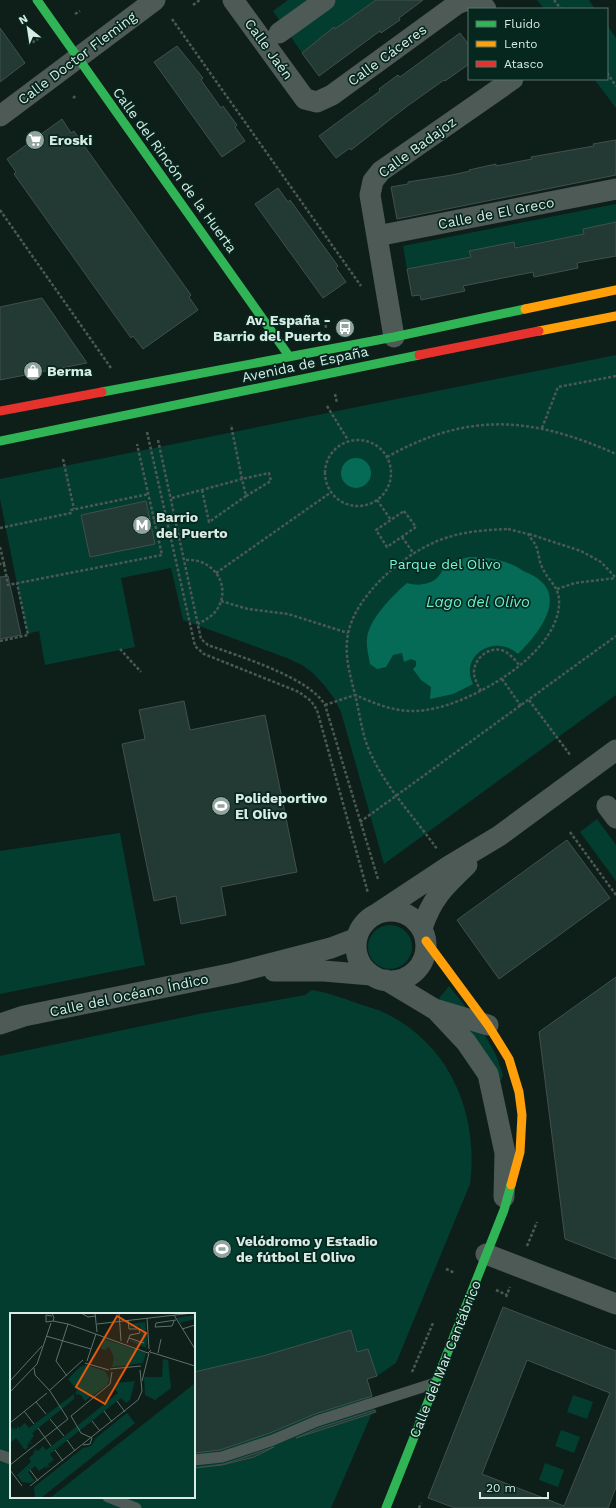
<svg xmlns="http://www.w3.org/2000/svg" width="616" height="1508" viewBox="0 0 616 1508" font-family="'Work Sans',sans-serif">
  <rect width="100%" height="100%" fill="#0e1f1a"/>
  <path fill="#023d30" fill-rule="evenodd" d="M288 0H376L336 29 334 27 302 53 273 11Z
    M537 0H589L595 9H544Z
    M607 25 616 38V108L594 79H607Z
    M616 204V222L583 229 584 234 520 246 514 247 513 242 470 251 471 257 407 269 403 246Z
    M616 355V695L384 864 341 712 334 698 324 685 313 673 302 665 287 658 183 620 171 568 121 578 135 647 45 665 39 631 27 634 0 499V479Z
    M597 819 616 845V881L580 832Z
    M120 833 145 965 0 994V851Z
    M368 947a22 22 0 1 1 44 0a22 22 0 1 1-44 0Z
    M449 986 469 1011 436 1002Z
    M312 990C329 993 344 998 359 1004 368 1007 377 1009 385 1013 451 1045 479 1115 470 1184L396 1363 377 1376 367 1379 376 1412 372 1413 331 1508H0V1056L199 1014 305 995ZM11 1314H194V1497H11Z
    M461 1026 481 1028 496 1055 503 1075 501 1080 498 1081Z
    M573 1395 593 1402 587 1419 567 1412Z
    M561 1430 580 1437 574 1453 555 1446Z
    M545 1463 564 1470 558 1487 539 1480Z"/>
  <path fill="#066b56" d="M341 473a15 15 0 1 1 30 0a15 15 0 1 1-30 0Z
    M469 557C486 557 502 559 517 567 521 569 524 572 528 573 571 592 541 631 518 654 495 633 459 655 473 684L453 694 430 699 431 687 421 680 413 669 416 666V661L411 659 404 662 402 653 393 655 386 667 377 669 370 664C369 657 366 647 367 639 368 620 393 595 407 583 424 588 441 582 445 563Z"/>
  <path fill="#233933" stroke="#43504c" fill-rule="evenodd" d="M376 0H423L399 18 400 20 381 33 380 31 319 76 302 53 334 27 335 29Z
    M0 28 25 63 0 82Z
    M460 33 469 45V64L445 81 444 80 406 107 351 150 350 148 336 158 319 136 380 91 379 89 398 75 400 77Z
    M177 46 203 78 201 80 221 108 223 106 237 125 235 127 245 141 222 157 154 62Z
    M62 119 71 133 74 131 85 147 191 295 189 297 198 310 143 349 133 336 131 338 14 174 16 172 7 159Z
    M616 140V175L397 219 391 187 408 184V182L452 175 470 171 469 170 496 164V166L532 159 531 157 594 146 593 144Z
    M278 188 288 202 290 200 338 266 336 268 346 282 323 298 255 204Z
    M616 222V256L577 263 578 268 534 277 533 272 463 286 465 291 421 300 420 295 412 296 407 269 471 257 469 251 514 242 515 248 584 234 583 229Z
    M42 298 87 363 0 380V307Z
    M146 501 155 544 90 557 81 515Z
    M8 576 21 635 0 639V577Z
    M184 701 190 730 265 715 297 872 221 887 226 915 181 924 176 896 154 901 122 744 145 739 139 710Z
    M567 840 610 898 499 979 457 920Z
    M616 977V1259L565 1239 539 1032Z
    M503 1307 616 1351V1487L608 1508H455L428 1498ZM527 1360 610 1393 564 1506 482 1474Z
    M351 1330 357 1352 368 1349 377 1376 367 1379 372 1396 315 1414 270 1433 220 1450 194 1453V1372L263 1356Z
    M375 1410 376 1412 296 1438 319 1428Z
    M274 1447 254 1457 222 1465 194 1468 224 1464Z"/>
  <g fill="none" stroke-linecap="round" stroke-linejoin="round">
    <path stroke="#4c5854" stroke-width="2.5" stroke-dasharray="3 2" stroke-linecap="butt" d="M554 0 561 9
      M193 5 200 0
      M75 14 80 11
      M172 19 361 286
      M28 45 38 39
      M607 73 616 86
      M73 98 77 95
      M0 210 111 368
      M325 320 326 328
      M228 342 249 336
      M335 394 337 403
      M327 406 348 440
      M542 428 558 387 616 376
      M147 432 195 646 204 654 299 692 311 701 317 710 368 893
      M325 473a33 33 0 1 1 66 0a33 33 0 1 1-66 0Z
      M158 440 201 639 208 645C238 656 309 677 325 705L378 879
      M387 457C469 411 533 417 616 454
      M63 459 74 509
      M202 490 209 522 246 496
      M172 498 242 479 246 496 271 481 269 473 242 479 231 425
      M377 500 391 520
      M404 511 416 527 387 547 376 530Z
      M154 521 176 517
      M0 528 71 513V510L149 494
      M508 529 528 534C531 539 536 544 537 549 539 555 539 561 542 567 547 579 558 586 559 599 563 654 463 710 416 711 394 712 374 703 355 695 350 674 344 655 348 634 355 597 399 558 433 543 456 532 482 530 508 529Z
      M529 534 581 551 601 562 616 578
      M402 537 414 554
      M0 547 4 564H0
      M186 560C214 558 233 587 216 611 211 617 205 620 198 624
      M4 564 8 585 162 555 137 444
      M216 573 330 493
      M557 589 575 583 615 578
      M221 601 248 609 288 614 348 633
      M0 641 28 635 17 583
      M120 649 141 672
      M502 679 521 706
      M481 691C478 686 475 680 474 674 473 660 487 647 501 650 509 652 515 660 520 666
      M529 700 571 756
      M325 705 355 695C359 710 361 727 366 742 380 782 413 815 437 849
      M360 822 616 636
      M570 832 616 895
      M527 1246 537 1222
      M446 1269 455 1273
      M496 1290 507 1295
      M506 1297 510 1287
      M412 1372 433 1323
      M419 1508 421 1503"/>
    <path stroke="#4e5a56" stroke-width="11" d="M0 1455 11 1459
      M194 1460 222 1457 273 1440 317 1421 435 1383
      M108 1497 136 1508"/>
    <path stroke="#4e5a56" stroke-width="21" d="M233 0 305 99 317 102 332 95 457 4 468 0
      M475 0 480 2 486 9
      M279 33 325 0
      M0 116 155 0
      M377 236 616 189
      M394 337 370 195 373 181 381 171 513 79
      M607 806 616 818
      M356 946a35 35 0 1 1 70 0a35 35 0 1 1-70 0Z
      M378 913 449 866 499 836 616 750
      M422 928C432 898 444 887 467 865
      M274 971H324L371 975
      M386 980 436 1010 466 1042 488 1074 505 1153 504 1197
      M438 1010 488 1025
      M0 1024 24 1016 234 973 331 948 357 938
      M486 1254 616 1304"/>
    <path stroke="#30b455" stroke-width="9" d="M37 0 289 356
      M102 392 394 337 525 309
      M0 441 419 355
      M386 1508 504 1210 511 1185"/>
    <path stroke="#ff9f0a" stroke-width="9" d="M525 309 616 290
      M539 331 616 316
      M426 941 488 1025 509 1059 519 1092 522 1115 520 1152 511 1185"/>
    <path stroke="#e5322d" stroke-width="9" d="M419 355 539 331
      M0 411 102 392"/>
  </g>
  <defs>
    <symbol id="supermarket-disc" viewBox="-11 -11 22 22"><circle r="9.5" fill="#92a49e" stroke="#06271e"/><path d="M-6-5.5h2.5l.6 2H6L4.5 2H-2.5L-4.4-4H-6ZM-1.5 3.2a1.3 1.3 0 1 0 .1 0ZM3 3.2a1.3 1.3 0 1 0 .1 0Z" fill="#fff"/></symbol>
    <symbol id="bus-disc" viewBox="-11 -11 22 22"><circle r="9.5" fill="#92a49e" stroke="#06271e"/><path d="M-5-6H5V4H4V6H2V4H-2V6H-4V4H-5ZM-3.5-4V0h7V-4ZM-3.5 1.2v1.5H-2V1.2ZM2 1.2v1.5H3.5V1.2Z" fill="#fff"/></symbol>
    <symbol id="shop-disc" viewBox="-11 -11 22 22"><circle r="9.5" fill="#92a49e" stroke="#06271e"/><path d="M-5-2.5h2.3a2.7 3.5 0 0 1 5.4 0H5L5.5 6h-11ZM-1.5-2.5h3a1.5 2.3 0 0 0-3 0Z" fill="#fff"/></symbol>
    <symbol id="metro-disc" viewBox="-11 -11 22 22"><circle r="9.5" fill="#92a49e" stroke="#06271e"/><path d="M-5.5 5V-5H-3L0 0L3-5H5.5V5H3V-.5L0 4L-3-.5V5Z" fill="#fff"/></symbol>
    <symbol id="stadium-disc" viewBox="-11 -11 22 22"><circle r="9.5" fill="#92a49e" stroke="#06271e"/><path d="M0-5a6.5 5 0 1 0 0 10a6.5 5 0 1 0 0-10ZM-3.5-1.8h7v3.6h-7Z" fill="#fff"/></symbol>
  </defs>
  <g fill-rule="evenodd">
    <use href="#supermarket-disc" x="24" y="129" width="22" height="22"/>
    <use href="#bus-disc" x="334" y="317" width="22" height="22"/>
    <use href="#shop-disc" x="22" y="360" width="22" height="22"/>
    <use href="#metro-disc" x="131" y="514" width="22" height="22"/>
    <use href="#stadium-disc" x="210" y="795" width="22" height="22"/>
    <use href="#stadium-disc" x="211" y="1238" width="22" height="22"/>
  </g>
  <g text-anchor="middle" dominant-baseline="central" stroke-width="3.5" stroke-linejoin="round" paint-order="stroke">
    <g font-size="14" fill="#d9ebe5" stroke="#06271e">
      <text transform="translate(269 49) rotate(54)">Calle Jaén</text>
      <text transform="translate(387 55) rotate(-36)">Calle Cáceres</text>
      <text transform="translate(77 58) rotate(-37)">Calle Doctor Fleming</text>
      <text transform="translate(417 147) rotate(-36)">Calle Badajoz</text>
      <text transform="translate(175 170) rotate(54)">Calle del Rincón de la Huerta</text>
      <text transform="translate(496 213) rotate(-11)">Calle de El Greco</text>
      <text transform="translate(305 364) rotate(-12)">Avenida de España</text>
      <text transform="translate(129 995) rotate(-12)">Calle del Océano Índico</text>
      <text transform="translate(445 1359) rotate(-68)">Calle del Mar Cantábrico</text>
    </g>
    <g font-size="14" font-weight="bold" fill="#d9ebe5" stroke="#06271e" text-anchor="start">
      <text x="49" y="140">Eroski</text>
      <text x="331" y="320" text-anchor="end">Av. España -<tspan x="331" dy="16">Barrio del Puerto</tspan></text>
      <text x="47" y="371">Berma</text>
      <text x="156" y="517">Barrio<tspan x="156" dy="16">del Puerto</tspan></text>
      <text x="235" y="798">Polideportivo<tspan x="235" dy="16">El Olivo</tspan></text>
      <text x="236" y="1241">Velódromo y Estadio<tspan x="236" dy="16">de fútbol El Olivo</tspan></text>
    </g>
    <g font-size="14" fill="#78f7d3" stroke="#06271e">
      <text x="445" y="564">Parque del Olivo</text>
    </g>
    <g font-size="15" font-style="italic" fill="#6feeca" stroke="#06271e">
      <text x="478" y="602">Lago del Olivo</text>
    </g>
  </g>
  <g transform="translate(10 1313)">
    <rect width="185" height="185" fill="#0e1f1a"/>
    <path d="M185 2V6L170 10 167 5ZM135 9 137 27 136 35 119 27 133 30 132 17 129 13 120 14V11ZM94 26 136 40 133 50 102 54 104 45 100 35 97 34 96 37 91 36ZM153 46 158 47 161 75 145 87 135 82 134 64H152ZM76 52 95 58 99 66 97 72 75 88 71 82 65 81 67 77 58 66 70 54ZM125 68 120 87 116 90 111 85 40 141 44 147 38 151 40 154 36 153 38 156 35 154 29 158 25 153 18 159 25 168 20 170 12 169 7 162 21 149 19 145 24 141 22 138 25 140 24 136 28 138 33 133 36 137 56 122 108 80 105 76 107 70ZM185 70V185H40L169 83ZM64 81V86L22 120 24 123 20 128 22 131 18 129 19 133 16 131 18 134 15 137 6 125 0 130V116L2 114 5 118 4 114 7 116V112L9 115 15 110 19 115ZM117 100 125 110 31 185H25L24 174 73 135 81 133 86 125Z" fill="#023d30"/>
    <path fill="none" stroke="#5f716b" stroke-width="1" d="M42 0 44 5 43 8 36 9V2L42 3M71 0 78 4 86 3M85 0 87 19M109 0 111 28M164 2 185 36M137 5 139 36M43 8 58 11 138 40 141 37M164 8 162 13 145 14 146 10 166 7M87 11 183 0M172 16 185 12M36 23 81 36M119 25 134 30M117 30 120 22 130 20 129 16H119L118 7M140 39 185 53M148 40 151 26M77 48 86 21M75 50 99 57M24 55 25 62 40 78 58 106M100 56 131 53M57 63 46 48 58 11M0 68 32 33M132 68 139 40M40 77 73 47M0 79 27 51 41 10M107 88 115 99M26 89 36 101M14 98 24 111M94 98 102 109M61 103 100 71 102 59M61 103 71 120 82 125M40 106 54 123M82 108 90 118M0 110 37 80M28 115 41 133M57 127 65 138M73 132 80 131 82 125M45 137 53 148M0 152 58 106M0 157 12 173M20 157 28 168M20 173 128 87 132 78 130 57"/>
    <path fill="#e8590c" fill-opacity="0.15" stroke="#e8590c" stroke-width="2" d="M107 3 136 20 95 91 66 74Z"/>
    <rect width="185" height="185" fill="none" stroke="#d9ebe5" stroke-width="2"/>
  </g>
  <rect x="468" y="8" width="140" height="72" fill="#06271e" stroke="#5a756e"/>
  <rect x="476" y="21" width="20" height="6" fill="#30b455" stroke="#5a756e"/>
  <text x="504" y="28" font-size="12" fill="#d9ebe5">Fluido</text>
  <rect x="476" y="41" width="20" height="6" fill="#ff9f0a" stroke="#5a756e"/>
  <text x="504" y="48" font-size="12" fill="#d9ebe5">Lento</text>
  <rect x="476" y="61" width="20" height="6" fill="#e5322d" stroke="#5a756e"/>
  <text x="504" y="68" font-size="12" fill="#d9ebe5">Atasco</text>
  <g transform="translate(28 28) rotate(330)" stroke="#06271e" stroke-width="3" paint-order="stroke">
  <path d="M0-3L7 15L0 10L-7 15Z" fill="#d9ebe5"/>
  <text y="-6" font-size="11" font-weight="bold" text-anchor="middle" fill="#d9ebe5">N</text>
  </g>
  <path d="M480 1492v6h68v-6" fill="none" stroke="#d9ebe5" stroke-width="2"/>
  <text x="486" y="1492" font-size="12" fill="#d9ebe5" stroke="#06271e" stroke-width="3" paint-order="stroke">20 m</text>
</svg>
